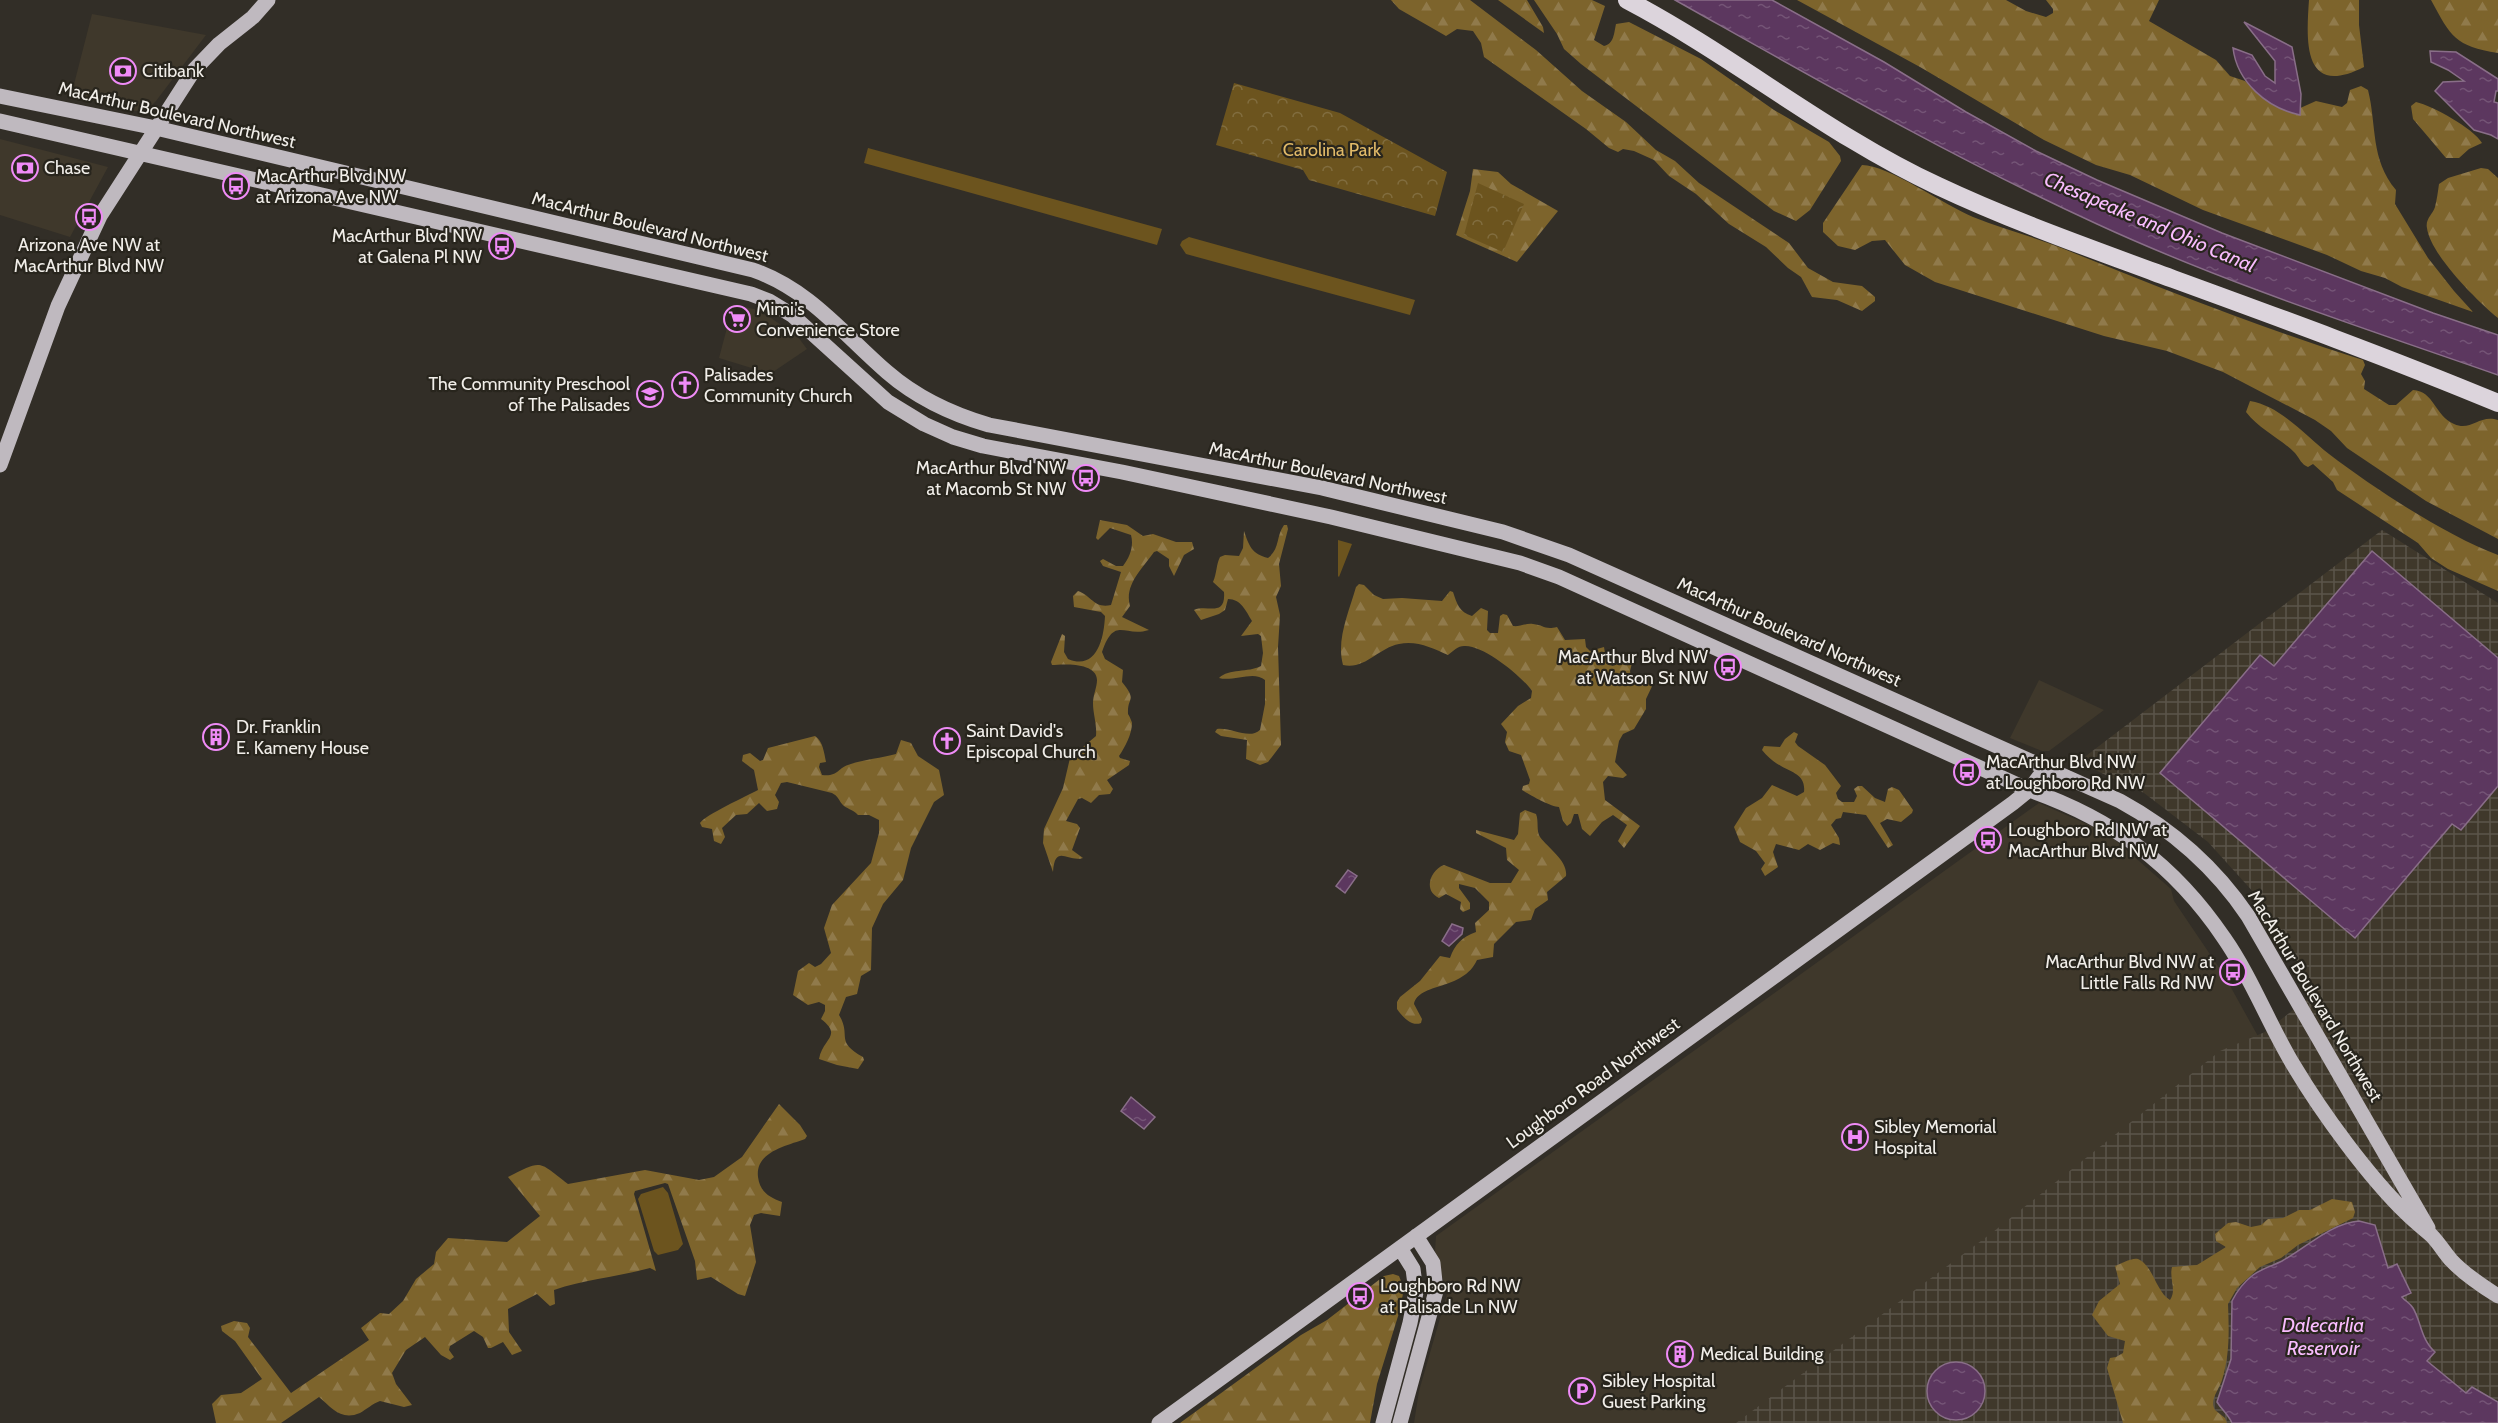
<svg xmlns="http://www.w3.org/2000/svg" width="2498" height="1423" viewBox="0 0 2498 1423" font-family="Cabin,sans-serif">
  <defs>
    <pattern id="industrial-grid" width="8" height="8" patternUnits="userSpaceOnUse" patternTransform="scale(1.5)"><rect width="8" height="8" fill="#3f382b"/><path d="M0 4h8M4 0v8" fill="none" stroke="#5b554a"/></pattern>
    <pattern id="forest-firs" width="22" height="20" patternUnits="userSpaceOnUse" patternTransform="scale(1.5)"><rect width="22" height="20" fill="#7d642c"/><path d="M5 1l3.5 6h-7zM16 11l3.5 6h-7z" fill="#907a4b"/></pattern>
    <pattern id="park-crowns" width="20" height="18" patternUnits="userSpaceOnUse" patternTransform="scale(1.5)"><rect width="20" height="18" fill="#6c541e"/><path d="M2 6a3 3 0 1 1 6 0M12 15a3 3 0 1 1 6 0" fill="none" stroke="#816d3f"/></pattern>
    <pattern id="water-ripples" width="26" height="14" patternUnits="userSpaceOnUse" patternTransform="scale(1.5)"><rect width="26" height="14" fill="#5c375f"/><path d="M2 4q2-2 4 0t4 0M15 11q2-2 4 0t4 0" fill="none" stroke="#745476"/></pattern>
  </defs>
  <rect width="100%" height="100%" fill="#322e27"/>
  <path fill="#3f382b" d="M92 14 206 35 156 101 149 108 136 111 71 96Z
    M0 139 108 167 70 237 0 215Z
    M733 305 754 309 771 318 798 337 807 349 767 376 758 370 719 358Z
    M2039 680 2104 710 2049 751H2042L2010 738Z
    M2039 803 2107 833 2171 889 2174 901 2224 975 2259 1038 1771 1423H1414L1419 1391 1447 1294 1435 1251 1436 1236Z"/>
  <path fill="url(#industrial-grid)" d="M2382 530 2498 603V1423H1736L1993 1232 2220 1051 2265 1032 2316 992 2255 894 2208 842 2144 793 2078 762Z"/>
  <path fill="#6c541e" d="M868 148 1162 229 1157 245 864 163Z
    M1189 237 1415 300 1410 315 1186 254 1180 245 1182 241Z
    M1338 540 1352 544 1339 577 1338 576Z
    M663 1187 668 1193 683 1244 678 1250 658 1255 654 1251 638 1199 641 1194Z"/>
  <path fill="url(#forest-firs)" d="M1391 0H1470L1536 50 1582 91 1626 122 1656 150 1675 161 1699 183 1789 243 1808 268 1833 282 1862 286 1875 297V301L1862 311 1837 300 1812 297 1801 277 1788 268 1766 247 1729 224 1696 194 1669 176 1654 160 1634 151 1623 149 1618 152 1609 148 1586 129 1484 57 1481 43 1473 31 1457 29 1446 36 1399 9Z
    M1498 0H1527L1543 27 1544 33Z
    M1534 0H1592L1605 6 1594 40 1604 46C1614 44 1614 33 1616 24L1629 22 1701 59 1774 110 1829 142 1840 156 1841 161 1810 210 1796 221 1774 211 1581 64 1564 49 1557 34Z
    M1797 0H2006L2026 11 2046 17 2053 13V9L2046 0H2159L2149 21 2216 60 2230 76 2245 81 2265 97 2298 109 2316 101 2342 107 2347 103 2350 90 2361 86 2368 90C2377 126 2370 159 2396 190L2395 204 2428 258 2454 291 2473 312 2402 287 2385 278 2361 271 2327 255 2203 210 2130 175 2096 165 2044 140 1920 67Z
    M2309 0H2359V25L2364 67C2303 98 2306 43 2309 0Z
    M2431 0H2498V53C2455 46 2451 37 2431 0Z
    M2416 102C2433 106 2473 128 2482 143L2469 149 2459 158H2446L2413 119 2411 106Z
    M1862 165C1888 165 1946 206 1973 217 2003 229 2034 237 2064 249 2162 289 2262 328 2363 360L2365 365 2361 374 2365 381 2364 389 2389 405H2396L2413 390C2434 391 2435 416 2454 424 2471 432 2479 414 2498 420V539L2426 501 2347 448 2331 431 2315 420 2223 372 2167 351 2104 336 1935 282 1905 265 1885 240 1872 241 1855 250 1838 246 1823 232V223Z
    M2481 168 2488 169 2498 178V318C2478 302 2430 254 2427 228 2425 219 2433 214 2435 207 2437 199 2438 191 2439 184L2448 178Z
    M1473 169 1498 172 1511 184 1558 211 1517 262 1456 235 1470 191Z
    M2250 401C2281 406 2306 436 2329 454 2375 489 2445 535 2498 555V591L2448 569 2431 558 2418 543 2337 490 2333 482 2313 464 2308 467C2301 464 2300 459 2295 453 2280 438 2260 430 2246 412Z
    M1100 520 1127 525 1143 536 1153 534 1176 542H1192L1194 549 1184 555 1174 576 1169 566V559L1157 551 1154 552C1142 569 1124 585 1130 606L1122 617 1149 630C1124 638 1115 615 1102 652L1105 659 1123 670 1122 682C1138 702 1127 696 1128 714 1129 715 1132 722 1132 723 1132 734 1125 747 1119 756L1120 758 1130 761 1129 765 1107 780 1113 789 1110 794 1099 795 1091 803 1082 798 1078 799 1066 821 1077 824 1080 828 1072 850 1083 858C1068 863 1055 843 1053 872L1043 843 1044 829 1063 788 1070 758 1096 736C1097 724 1093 714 1093 703 1093 695 1097 687 1097 680 1097 662 1063 664 1052 665L1051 662 1062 634 1065 636 1064 652 1068 659C1097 671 1104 638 1105 616L1101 612 1074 607 1073 596 1078 591C1091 595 1094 609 1111 605L1121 572 1103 566 1100 561 1103 559 1116 566H1123C1130 557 1134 546 1131 535L1110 528 1098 540 1096 538Z
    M1284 525H1287L1288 529 1279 564 1281 586 1276 597 1280 615 1278 647 1281 745 1268 762 1260 765 1246 759 1247 740 1221 736 1215 732 1217 729C1231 727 1249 740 1260 730L1265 704V680C1254 670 1233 682 1219 678 1229 668 1248 673 1261 666L1263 653 1261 636 1258 634 1241 636 1252 621C1246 611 1241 599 1228 599L1225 610 1219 614 1201 620 1194 610C1207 604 1226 618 1224 592L1213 582C1217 573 1216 565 1220 557L1225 555 1239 556 1243 548 1244 531C1249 546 1252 554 1268 558 1280 549 1276 536 1284 525Z
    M1359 584 1364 585 1374 595 1383 599 1402 598 1442 601 1450 591 1453 592C1457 604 1459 612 1472 616L1481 608 1488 611 1487 630 1490 633H1498L1500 616 1503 614 1507 615 1513 626C1519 627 1526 623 1533 624 1544 625 1544 630 1557 627L1565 640 1585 639 1586 647 1590 651 1604 647 1606 659 1612 666 1630 660 1632 663 1630 671 1632 682 1639 683 1645 676H1652L1655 680 1646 699V709L1634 729 1623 734 1619 741 1615 762 1627 775 1623 778 1608 776 1603 782 1605 800 1640 826 1624 848 1618 841 1627 825 1613 815 1602 822 1590 836 1582 829 1578 814H1574L1571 823 1567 826 1563 821 1559 807C1551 807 1528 794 1522 790L1523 786 1529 784 1530 780 1521 755 1509 751 1505 742 1507 732 1501 724 1518 706 1531 698 1532 691C1522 676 1482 644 1464 646 1458 646 1453 651 1448 655 1433 648 1416 640 1399 644 1378 648 1365 670 1343 665 1336 640 1349 612 1356 587Z
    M1794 732 1798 734 1795 742 1798 746 1825 765 1841 786 1836 793 1838 799 1842 802H1854L1857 796 1854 789 1858 786H1862L1875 798 1885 802 1888 789 1892 787 1899 790 1913 810 1912 813 1901 822 1887 819 1880 823 1893 845 1888 848 1866 815 1843 812 1841 818 1836 819 1831 825 1839 838 1840 845 1833 843 1820 850 1808 844 1799 850 1776 844 1773 852 1778 867 1765 876 1761 869 1765 863 1756 851 1740 842 1734 827 1746 808 1762 798 1772 785 1797 796 1804 792C1806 775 1793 773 1781 766 1773 762 1768 757 1762 750L1764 746 1780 747 1785 739Z
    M815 736C823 741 824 753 826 762L820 763 819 767 822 775C838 777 838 768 848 765 860 760 882 758 896 754L901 740 911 743 918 756 939 770 944 795 934 802 911 848 903 880 883 904 872 928 871 970 861 976 857 994 846 997 839 1015C852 1036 834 1041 863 1057L864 1060 858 1069 837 1065 819 1059C823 1038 843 1036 821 1019L825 1011V1005L819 1002 808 1005 793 995 798 971 809 963 815 967 821 964 831 953 824 928 832 905 871 863 879 833V820L869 815H858C853 809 846 809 842 804 838 799 838 796 832 793L787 782 781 783 775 795 779 802 777 809 767 811 759 803 747 814 736 815 722 828 725 837 721 844 714 841 712 829 702 827 700 823C705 815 747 796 758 790L754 770 742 761 743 755 750 753 760 761 763 760 768 748Z
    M1525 810 1536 814C1539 821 1536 831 1540 837 1549 849 1568 861 1566 876L1547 892 1548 900 1535 909 1531 920 1516 922 1494 944 1493 957 1477 960C1463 991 1419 982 1414 1004L1422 1019 1421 1023C1411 1027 1402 1016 1397 1009V1002L1400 997 1420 981 1440 956 1450 958C1455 944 1462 937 1476 932L1475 923 1489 910V902L1475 888 1459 884V888L1470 903V909L1463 912 1460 909 1461 902 1446 894 1439 898C1423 891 1430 870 1444 865L1490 883H1511L1519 870 1507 860 1506 848 1476 833V830L1514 840 1518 834 1520 813Z
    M779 1104 800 1125 807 1136 805 1139C786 1146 755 1152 758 1177 760 1192 769 1197 782 1202L780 1216 761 1213 754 1215 750 1225 756 1262 745 1296 738 1294 711 1277 697 1280 695 1261 668 1184 665 1183 635 1191 634 1194 656 1271 650 1268C618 1277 585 1279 554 1290L555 1304 550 1306 537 1294 508 1309 509 1332 522 1351 512 1355 503 1342 491 1348H488L483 1337 474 1331 450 1346 449 1350 454 1357 450 1360 441 1355 425 1337 406 1350 392 1373 396 1384 412 1405 404 1407 380 1401C372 1404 367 1409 360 1413 341 1421 332 1408 319 1397L281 1423H216L212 1404 221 1395 241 1393 262 1379 235 1341 222 1331 221 1326 234 1321 247 1323 250 1328 248 1337 291 1393 369 1340 361 1328 380 1313 389 1314 403 1301 416 1279 434 1264 436 1252 448 1238 507 1242 540 1216 508 1177C543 1159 538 1161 568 1184L645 1170 699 1180 714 1177 742 1157Z
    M2332 1199 2352 1202 2355 1212 2353 1218 2298 1245 2281 1258 2260 1267 2237 1288 2228 1304C2229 1329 2230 1355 2222 1380 2219 1390 2209 1400 2215 1410L2225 1418 2227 1423H2123L2107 1368 2110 1358 2116 1357 2123 1353 2125 1341 2108 1336 2092 1315 2099 1301 2120 1284 2115 1266C2120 1264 2133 1257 2138 1259 2153 1265 2156 1292 2170 1300 2177 1290 2169 1279 2172 1267L2197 1265 2226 1247 2216 1241 2215 1234 2228 1223 2236 1222 2251 1227 2261 1225 2268 1219 2283 1218 2299 1210H2310Z
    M1393 1274 1399 1276 1404 1289 1399 1313 1377 1384 1370 1423H1180L1301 1335 1327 1320 1384 1276Z"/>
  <path fill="url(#park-crowns)" d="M1234 83 1340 113 1447 172 1435 216 1309 180 1303 170 1216 145Z
    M1478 183 1524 204 1503 252 1464 235Z"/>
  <path fill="url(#water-ripples)" stroke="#896e88" stroke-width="1.5" d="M1675 0H1772L1884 62 1966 112 2036 151 2097 180 2222 233 2433 313 2498 335V375C2364 328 2227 284 2097 224 1953 158 1814 78 1675 0Z
    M2244 22 2292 47 2301 94 2300 115C2267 108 2237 82 2233 48L2252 55 2265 76 2275 83V61Z
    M2430 51 2456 52 2498 79V91H2496L2494 102 2498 103V139L2491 135 2474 130 2435 91 2443 82 2464 81 2448 70 2431 62Z
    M2372 551 2498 658V786L2461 830 2452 824 2355 938 2160 773 2260 655 2274 666Z
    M1348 870 1357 876 1345 893 1336 886Z
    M1452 924 1463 928 1462 934 1449 946 1442 941Z
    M1131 1097 1155 1117 1144 1129 1121 1111Z
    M2359 1221 2375 1225 2388 1268 2397 1264 2411 1293 2402 1297C2405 1301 2410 1303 2413 1308 2421 1321 2421 1340 2435 1352L2427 1361 2466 1393 2472 1387 2498 1402V1423H2232C2228 1414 2222 1410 2217 1402L2231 1359 2232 1301C2237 1291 2244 1282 2253 1275 2261 1269 2272 1266 2282 1261 2306 1248 2331 1223 2359 1221Z
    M1927 1391a29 29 0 1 1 58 0a29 29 0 1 1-58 0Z"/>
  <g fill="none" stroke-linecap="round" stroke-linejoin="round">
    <path stroke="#bfb9bf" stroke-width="15" d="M0 96 156 128 753 270C810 290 843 334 887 372 917 398 951 414 989 425L1322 488 1503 532 1569 555 2120 801C2173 830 2215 867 2248 916L2428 1228
      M0 121 751 294 769 301 792 315 888 402 924 424 953 437 983 446 1122 472 1331 517 1520 563 1559 577 2029 790C2112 819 2174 864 2224 938 2252 978 2269 1025 2294 1066 2322 1113 2368 1176 2407 1214 2415 1222 2423 1228 2431 1235 2439 1243 2444 1252 2451 1260 2464 1274 2482 1286 2498 1296
      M0 465 58 306 100 216 194 70 219 44 253 17 268 0
      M1159 1423 2013 803 2029 790 2045 769
      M1383 1423 1410 1323 1416 1292 1413 1269 1400 1248
      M1400 1423 1436 1291 1433 1263 1416 1236"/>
    <path stroke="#dcd4dc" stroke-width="18" d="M1627 0C1734 56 1828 135 1938 186 2008 219 2081 245 2154 272 2269 314 2385 356 2498 403"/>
  </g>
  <defs>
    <symbol id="bank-ring" viewBox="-11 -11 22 22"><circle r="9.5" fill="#28251d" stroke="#ef8bf7" stroke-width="1.5"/><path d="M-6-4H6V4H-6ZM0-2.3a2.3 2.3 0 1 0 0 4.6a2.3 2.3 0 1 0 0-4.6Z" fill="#ef8bf7"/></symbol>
    <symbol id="bus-ring" viewBox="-11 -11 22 22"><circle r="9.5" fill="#28251d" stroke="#ef8bf7" stroke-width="1.5"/><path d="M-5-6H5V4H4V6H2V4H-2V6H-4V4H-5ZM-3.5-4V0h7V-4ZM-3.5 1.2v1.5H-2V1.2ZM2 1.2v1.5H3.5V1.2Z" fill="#ef8bf7"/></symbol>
    <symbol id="supermarket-ring" viewBox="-11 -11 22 22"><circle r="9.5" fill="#28251d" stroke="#ef8bf7" stroke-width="1.5"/><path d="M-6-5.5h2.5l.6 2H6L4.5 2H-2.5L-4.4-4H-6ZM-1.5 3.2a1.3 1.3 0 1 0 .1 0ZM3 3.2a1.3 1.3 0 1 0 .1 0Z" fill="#ef8bf7"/></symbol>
    <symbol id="church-ring" viewBox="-11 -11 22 22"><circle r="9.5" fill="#28251d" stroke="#ef8bf7" stroke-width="1.5"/><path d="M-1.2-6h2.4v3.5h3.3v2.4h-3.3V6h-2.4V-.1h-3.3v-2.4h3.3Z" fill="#ef8bf7"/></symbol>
    <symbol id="school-ring" viewBox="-11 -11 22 22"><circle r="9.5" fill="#28251d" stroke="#ef8bf7" stroke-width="1.5"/><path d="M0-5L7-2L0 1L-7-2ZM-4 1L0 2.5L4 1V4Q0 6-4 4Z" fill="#ef8bf7"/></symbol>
    <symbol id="building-ring" viewBox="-11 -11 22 22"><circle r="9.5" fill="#28251d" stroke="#ef8bf7" stroke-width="1.5"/><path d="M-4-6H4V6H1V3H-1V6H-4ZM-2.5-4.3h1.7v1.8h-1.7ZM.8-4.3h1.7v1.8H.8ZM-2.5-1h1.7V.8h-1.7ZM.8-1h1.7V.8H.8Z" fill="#ef8bf7"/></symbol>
    <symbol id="hospital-ring" viewBox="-11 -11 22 22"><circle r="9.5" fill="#28251d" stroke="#ef8bf7" stroke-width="1.5"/><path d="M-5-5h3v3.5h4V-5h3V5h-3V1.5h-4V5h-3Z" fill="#ef8bf7"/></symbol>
    <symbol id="parking-ring" viewBox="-11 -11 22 22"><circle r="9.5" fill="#28251d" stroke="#ef8bf7" stroke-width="1.5"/><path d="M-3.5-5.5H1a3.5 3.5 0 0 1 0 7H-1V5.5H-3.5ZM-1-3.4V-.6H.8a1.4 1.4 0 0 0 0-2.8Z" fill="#ef8bf7"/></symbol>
  </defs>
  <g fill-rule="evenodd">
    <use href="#bank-ring" x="108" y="56" width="30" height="30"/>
    <use href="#bank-ring" x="10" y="153" width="30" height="30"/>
    <use href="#bus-ring" x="221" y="171" width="30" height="30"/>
    <use href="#bus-ring" x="74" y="202" width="30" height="30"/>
    <use href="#bus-ring" x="487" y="231" width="30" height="30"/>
    <use href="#supermarket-ring" x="722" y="304" width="30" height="30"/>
    <use href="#church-ring" x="670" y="370" width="30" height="30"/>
    <use href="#school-ring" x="635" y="379" width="30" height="30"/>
    <use href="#bus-ring" x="1071" y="463" width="30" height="30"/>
    <use href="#bus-ring" x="1713" y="652" width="30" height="30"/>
    <use href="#building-ring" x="201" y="722" width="30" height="30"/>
    <use href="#church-ring" x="932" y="726" width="30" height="30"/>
    <use href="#bus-ring" x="1952" y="757" width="30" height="30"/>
    <use href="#bus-ring" x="1973" y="825" width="30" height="30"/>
    <use href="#bus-ring" x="2218" y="957" width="30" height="30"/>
    <use href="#hospital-ring" x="1840" y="1122" width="30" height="30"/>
    <use href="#bus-ring" x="1345" y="1281" width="30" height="30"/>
    <use href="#building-ring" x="1665" y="1339" width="30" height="30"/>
    <use href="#parking-ring" x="1567" y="1376" width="30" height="30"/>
  </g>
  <g text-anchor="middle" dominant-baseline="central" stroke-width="4.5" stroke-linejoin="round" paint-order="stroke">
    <g font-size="18" fill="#f1eee9" stroke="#28251d" text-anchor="start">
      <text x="142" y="71">Citibank</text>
      <text x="44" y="168">Chase</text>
      <text x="256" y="176">MacArthur Blvd NW<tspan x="256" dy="21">at Arizona Ave NW</tspan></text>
      <text x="482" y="236" text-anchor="end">MacArthur Blvd NW<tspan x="482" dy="21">at Galena Pl NW</tspan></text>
      <text x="89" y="245" text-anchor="middle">Arizona Ave NW at<tspan x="89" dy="21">MacArthur Blvd NW</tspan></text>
      <text x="756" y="309">Mimi's<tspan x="756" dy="21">Convenience Store</tspan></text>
      <text x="704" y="375">Palisades<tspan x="704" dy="21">Community Church</tspan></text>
      <text x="630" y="384" text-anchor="end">The Community Preschool<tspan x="630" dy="21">of The Palisades</tspan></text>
      <text x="1066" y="468" text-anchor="end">MacArthur Blvd NW<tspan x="1066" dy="21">at Macomb St NW</tspan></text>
      <text x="1708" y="657" text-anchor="end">MacArthur Blvd NW<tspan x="1708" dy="21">at Watson St NW</tspan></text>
      <text x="236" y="727">Dr. Franklin<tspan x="236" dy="21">E. Kameny House</tspan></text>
      <text x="966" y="731">Saint David's<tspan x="966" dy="21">Episcopal Church</tspan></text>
      <text x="1986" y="762">MacArthur Blvd NW<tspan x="1986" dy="21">at Loughboro Rd NW</tspan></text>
      <text x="2008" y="830">Loughboro Rd NW at<tspan x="2008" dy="21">MacArthur Blvd NW</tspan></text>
      <text x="2214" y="962" text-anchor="end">MacArthur Blvd NW at<tspan x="2214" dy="21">Little Falls Rd NW</tspan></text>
      <text x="1874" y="1127">Sibley Memorial<tspan x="1874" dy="21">Hospital</tspan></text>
      <text x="1380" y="1286">Loughboro Rd NW<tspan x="1380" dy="21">at Palisade Ln NW</tspan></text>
      <text x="1700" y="1354">Medical Building</text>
      <text x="1602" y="1381">Sibley Hospital<tspan x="1602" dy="21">Guest Parking</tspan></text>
    </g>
    <g font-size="18" fill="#f1eee9" stroke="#28251d">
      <text transform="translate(177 115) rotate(13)">MacArthur Boulevard Northwest</text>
      <text transform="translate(650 227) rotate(14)">MacArthur Boulevard Northwest</text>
      <text transform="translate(1328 473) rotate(12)">MacArthur Boulevard Northwest</text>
      <text transform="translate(1789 632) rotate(24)">MacArthur Boulevard Northwest</text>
      <text transform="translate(2315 996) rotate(59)">MacArthur Boulevard Northwest</text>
      <text transform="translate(1593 1083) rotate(-36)">Loughboro Road Northwest</text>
    </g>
    <g font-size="18" fill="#e1ba68" stroke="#28251d">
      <text x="1332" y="150">Carolina Park</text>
    </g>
    <g font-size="20" font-style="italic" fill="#f9bcfe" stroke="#28251d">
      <text transform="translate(2150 222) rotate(23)">Chesapeake and Ohio Canal</text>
      <text x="2323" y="1325">Dalecarlia<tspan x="2323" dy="23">Reservoir</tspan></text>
    </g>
  </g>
</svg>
